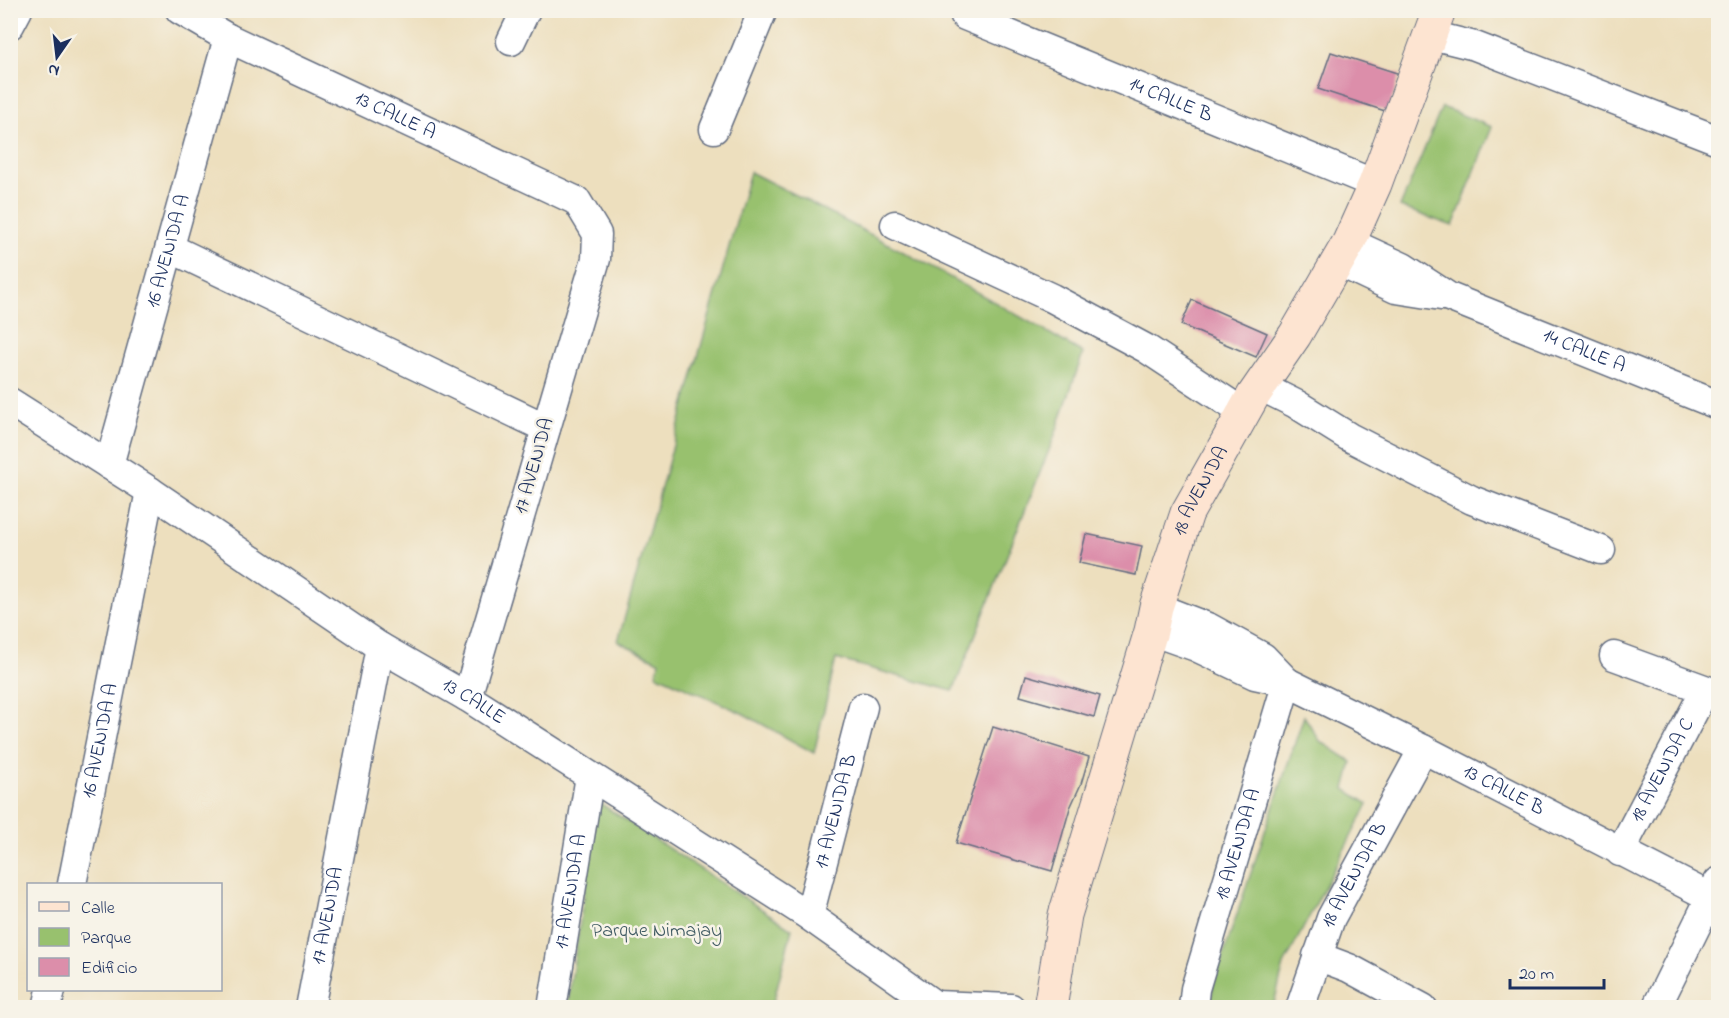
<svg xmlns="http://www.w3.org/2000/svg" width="1729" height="1018" viewBox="0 0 1729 1018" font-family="'Indie Flower',sans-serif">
  <rect width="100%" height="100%" fill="#f7f3e8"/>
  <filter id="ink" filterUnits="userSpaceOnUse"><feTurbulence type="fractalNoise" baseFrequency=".0167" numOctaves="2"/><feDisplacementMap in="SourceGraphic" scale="12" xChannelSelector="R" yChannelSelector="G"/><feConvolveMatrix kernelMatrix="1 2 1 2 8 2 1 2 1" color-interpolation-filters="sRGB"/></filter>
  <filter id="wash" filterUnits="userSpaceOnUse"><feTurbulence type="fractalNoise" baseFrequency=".008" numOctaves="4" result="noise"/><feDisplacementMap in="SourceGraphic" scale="24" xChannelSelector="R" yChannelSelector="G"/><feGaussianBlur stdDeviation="1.35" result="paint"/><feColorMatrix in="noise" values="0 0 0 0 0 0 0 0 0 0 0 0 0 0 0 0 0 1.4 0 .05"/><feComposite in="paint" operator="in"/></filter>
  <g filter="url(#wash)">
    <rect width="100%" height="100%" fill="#eddfbe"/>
    <path fill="#98c16e" stroke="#5a7866" stroke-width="1.5" d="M1442 107 1492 127 1453 226 1400 207Z
      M750 172C863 229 974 289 1083 353L1055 435 953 691 836 659 814 753 744 714 656 674 660 662 618 641Z
      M1304 716 1320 741 1352 762 1345 789 1368 804 1284 965 1273 1007H1210L1213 985Z
      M598 802 792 929 772 1007 567 1008Z"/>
    <g id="blocks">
      <path fill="#dc8eaa" d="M1331 52 1400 74 1388 112 1318 89Z
        M1192 300 1267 333 1256 357 1181 325Z
        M1086 534 1142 546 1136 575 1079 563Z
        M1026 675 1100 696 1094 717 1020 696Z
        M993 727 1089 757 1081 784 1070 808 1052 871 956 843Z"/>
    </g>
  </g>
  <g filter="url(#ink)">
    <use href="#blocks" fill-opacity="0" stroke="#646d80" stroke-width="1.5"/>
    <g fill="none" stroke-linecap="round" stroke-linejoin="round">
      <defs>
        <g id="street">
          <path id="s1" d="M180 10 228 38 577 201 597 234 596 259 467 697"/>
          <path id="s2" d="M965 16 1375 184"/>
          <path d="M10 25 18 10"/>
          <path d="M1431 35 1475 46 1718 140"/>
          <path d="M511 41 526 10"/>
          <path d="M714 129 763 10"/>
          <path d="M895 225 1052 298 1147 349 1244 413"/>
          <path id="s3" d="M1349 242 1403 267 1449 297 1718 405"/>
          <path d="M170 248 546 428"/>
          <path d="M1339 262 1396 289 1441 296"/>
          <path d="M1260 386 1296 404 1349 437 1472 500 1601 550"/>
          <path id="s4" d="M10 402 150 491 380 647 467 697 809 916 939 1008"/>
          <path id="s5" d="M109 465 228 38"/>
          <path d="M1156 607 1210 628 1263 657 1287 682"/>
          <path id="s6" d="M1151 631 1196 647 1255 675 1287 682 1423 749 1718 901"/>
          <path d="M1614 656 1718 694"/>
          <path id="s7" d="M1620 852 1705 690"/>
          <path id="s8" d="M72 884 150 491"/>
          <path id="s9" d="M809 916 863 707"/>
          <path d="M1317 956 1349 968 1423 1008"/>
          <path d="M936 1005 1011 1008"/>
          <path d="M47 1008 51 990"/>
          <path id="s10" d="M310 1008 380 647"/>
          <path id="s11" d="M552 1008 590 776"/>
          <path id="s12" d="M1193 1008 1195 989 1287 682"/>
          <path id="s13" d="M1300 1008 1331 918 1423 749"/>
          <path d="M1656 1008 1718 882"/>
        </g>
        <g id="secondary">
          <path id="s14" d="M1050 1008 1065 915 1151 631 1156 607 1187 513 1253 396 1295 335 1349 242 1375 184 1439 10"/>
        </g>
      </defs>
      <use href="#street" stroke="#646d80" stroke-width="31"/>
      <use href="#secondary" stroke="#646d80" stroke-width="35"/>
      <use href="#street" stroke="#fff" stroke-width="28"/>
      <use href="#secondary" stroke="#fde4d1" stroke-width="33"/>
    </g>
  </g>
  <g text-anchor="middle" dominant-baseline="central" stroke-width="5" stroke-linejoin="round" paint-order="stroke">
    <g font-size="20" fill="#1b2f5e" stroke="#f7f3e8">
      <text stroke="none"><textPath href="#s2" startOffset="222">14 CALLE B</textPath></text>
      <text stroke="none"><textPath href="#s1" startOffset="240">13 CALLE A</textPath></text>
      <text stroke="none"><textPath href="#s5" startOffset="222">16 AVENIDA A</textPath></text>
      <text stroke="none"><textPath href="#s3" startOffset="260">14 CALLE A</textPath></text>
      <text transform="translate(535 466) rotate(-74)">17 AVENIDA</text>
      <text stroke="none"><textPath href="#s14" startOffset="540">18 AVENIDA</textPath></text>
      <text stroke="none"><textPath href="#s4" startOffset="552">13 CALLE</textPath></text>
      <text stroke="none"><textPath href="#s8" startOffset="146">16 AVENIDA A</textPath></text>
      <text stroke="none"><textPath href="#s7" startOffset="92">18 AVENIDA C</textPath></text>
      <text stroke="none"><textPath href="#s6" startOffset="388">13 CALLE B</textPath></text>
      <text stroke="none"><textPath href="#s9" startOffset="108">17 AVENIDA B</textPath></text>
      <text stroke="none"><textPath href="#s12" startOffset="170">18 AVENIDA A</textPath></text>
      <text stroke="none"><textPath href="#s13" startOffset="144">18 AVENIDA B</textPath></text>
      <text stroke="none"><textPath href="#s11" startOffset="118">17 AVENIDA A</textPath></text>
      <text stroke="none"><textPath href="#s10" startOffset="94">17 AVENIDA</textPath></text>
    </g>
    <g font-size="20" fill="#405b63" stroke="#f7f3e8">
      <text x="657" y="931">Parque Nimajay</text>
    </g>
  </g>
  <rect width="1729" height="1018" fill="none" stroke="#f7f3e8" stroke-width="36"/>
  <rect x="27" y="883" width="195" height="108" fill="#f7f3e8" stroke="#9fa5b1" stroke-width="1.5"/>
  <rect x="39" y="902" width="30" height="9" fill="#fde4d1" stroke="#9fa5b1" stroke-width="1.5"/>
  <text x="81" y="913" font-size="18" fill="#1b2f5e">Calle</text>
  <rect x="39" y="928" width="30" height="18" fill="#98c16e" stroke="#9fa5b1" stroke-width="1.5"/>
  <text x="81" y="943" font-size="18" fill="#1b2f5e">Parque</text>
  <rect x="39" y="958" width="30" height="18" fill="#dc8eaa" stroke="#9fa5b1" stroke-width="1.5"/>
  <text x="81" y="973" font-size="18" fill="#1b2f5e">Edificio</text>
  <g transform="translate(57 57) rotate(194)" stroke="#f7f3e8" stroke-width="4.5" paint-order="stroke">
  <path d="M0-4.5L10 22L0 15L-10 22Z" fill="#1b2f5e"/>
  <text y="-9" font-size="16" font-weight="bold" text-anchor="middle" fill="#1b2f5e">N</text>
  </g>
  <path d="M1510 979v9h94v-9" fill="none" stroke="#1b2f5e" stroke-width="3"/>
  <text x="1519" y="979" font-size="18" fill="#1b2f5e" stroke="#f7f3e8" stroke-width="4.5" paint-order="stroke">20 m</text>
</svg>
